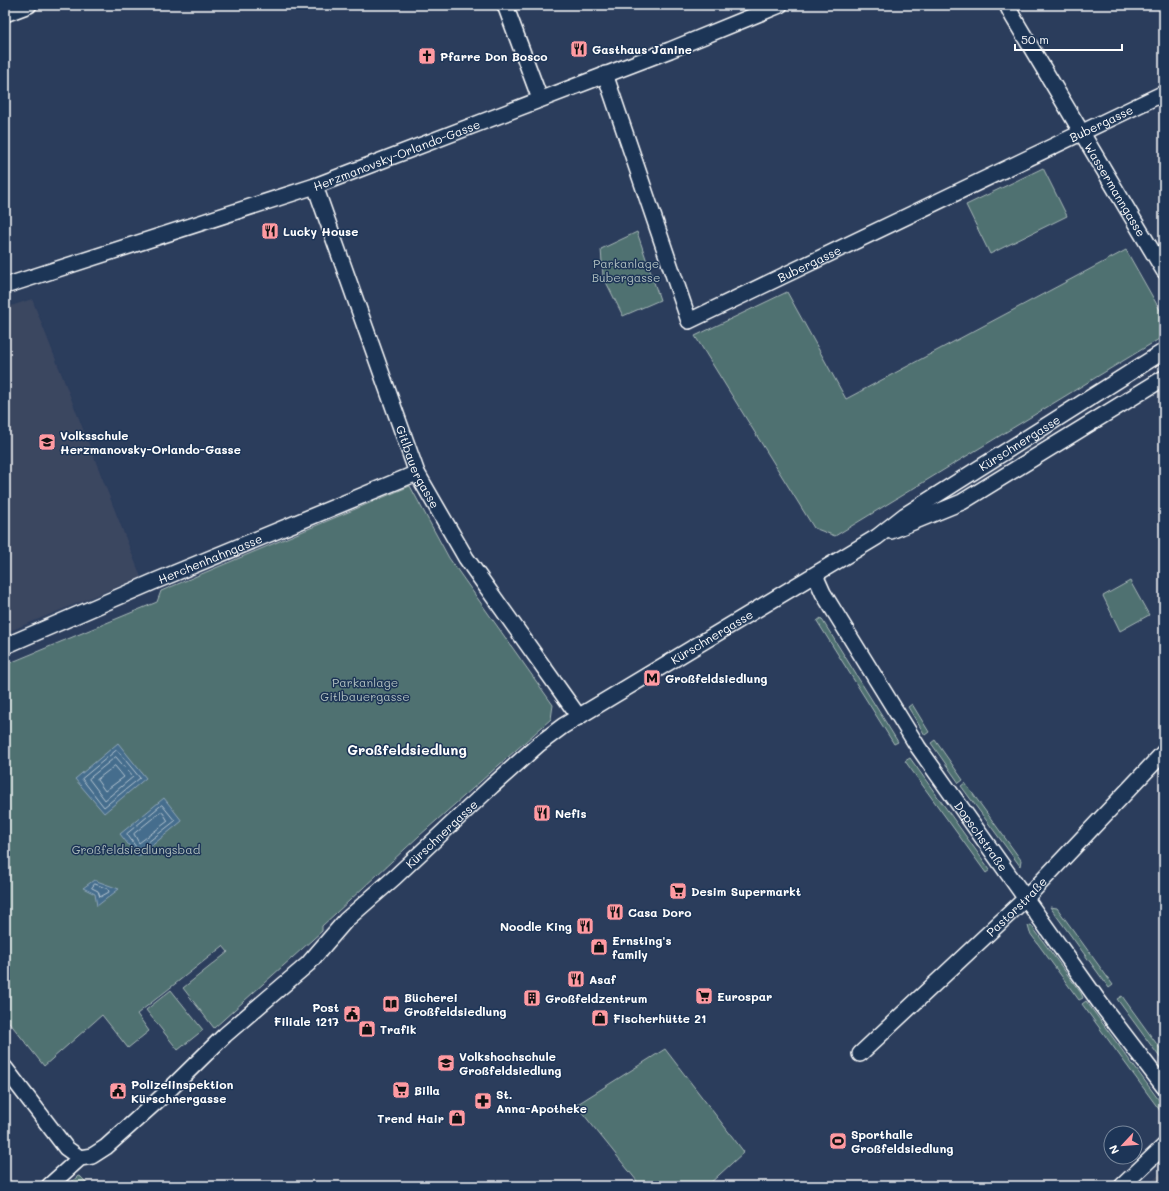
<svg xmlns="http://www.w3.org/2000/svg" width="1169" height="1191" viewBox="0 0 1169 1191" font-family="Mali,sans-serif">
  <rect width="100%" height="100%" fill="#2b3d5c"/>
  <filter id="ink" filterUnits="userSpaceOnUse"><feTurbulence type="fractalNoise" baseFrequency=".025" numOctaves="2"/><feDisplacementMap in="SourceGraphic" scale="8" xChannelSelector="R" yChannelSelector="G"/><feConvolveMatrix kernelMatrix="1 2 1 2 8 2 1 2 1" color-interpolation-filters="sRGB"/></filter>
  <g filter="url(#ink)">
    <path fill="#3b4661" d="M32 299 141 577 5 633V308Z
      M1164 1170V1186H1147Z"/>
    <path fill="#507171" stroke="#a8b8b8" d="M1043 168 1067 216 990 254 966 205Z
      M637 232 660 300 623 316 603 276 601 249Z
      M1126 250 1164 317V336L835 536 814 528 695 336 787 292 846 399Z
      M410 486 449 558 553 705 551 719 419 836 322 926V931L214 1028 183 988 228 952 223 946 137 1014 149 1031 128 1048 102 1015 44 1066 5 1017V665L157 602 161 591Z
      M1130 581 1149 615 1120 631 1103 596Z
      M821 618 898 742 894 744 817 621Z
      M912 704 929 732 925 735 908 707Z
      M935 740 963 780 959 783 931 743Z
      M910 758 990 870 986 873 905 761Z
      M965 783 1021 860 1020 866 961 786Z
      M1050 907 1057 908 1113 985 1109 988Z
      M1031 925 1081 993 1083 998 1079 1000 1030 933 1028 926Z
      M171 990 203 1030 178 1050 146 1010Z
      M1122 996 1164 1054V1063L1117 999Z
      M1086 1001 1164 1107 1163 1111 1161 1112 1082 1004Z
      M665 1049 744 1152 707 1186H641L576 1105Z
      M78 1176 81 1177 90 1186H67Z"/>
    <path fill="#456d8d" stroke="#8fa7bb" d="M118 743 146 778 104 813 75 779Z
      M164 798 182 821 138 857 120 834Z
      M94 880 119 889 97 906 95 894 83 888Z"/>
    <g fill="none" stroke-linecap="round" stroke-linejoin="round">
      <path stroke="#b5c5d1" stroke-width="1" d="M117 750 140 778 104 807 82 779Z
        M116 757 133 777 105 800 89 779Z
        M115 766 124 777 105 791 97 780Z
        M162 805 175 821 138 850 127 834Z
        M161 812 163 813 168 821 139 843 134 834Z
        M95 884 108 889 109 892 100 897 98 891 92 888Z"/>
      <defs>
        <g id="minor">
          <path d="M505 5 540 99"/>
          <path id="s1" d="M1007 5 1013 17 1164 271"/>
          <path d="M5 14 29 5"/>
          <path id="s2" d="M605 74 689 321 1164 93"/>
          <path id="s3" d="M315 186 417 473 466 558 579 717"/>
          <path id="s4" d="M5 286 315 186 670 50 780 5"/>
          <path d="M891 531 962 502 1164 378"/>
          <path id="s5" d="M815 575 823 593 918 747 1100 1003 1164 1087"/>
          <path id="s6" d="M5 646 153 582 417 473"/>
          <path id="s7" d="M860 1054 1025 899 1164 752"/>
          <path d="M5 1068 66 1148 80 1158"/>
          <path id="s8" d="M49 1186 80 1158 92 1156 106 1147 166 1093 225 1035 308 964 346 920 395 877 492 786 539 744 563 726 877 537 905 515 1164 351"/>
          <path d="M1122 1186 1164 1146"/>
        </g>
      </defs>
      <use href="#minor" stroke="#fff" stroke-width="18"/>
      <use href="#minor" stroke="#1d3557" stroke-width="15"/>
    </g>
  </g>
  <defs>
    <symbol id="restaurant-square" viewBox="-11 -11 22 22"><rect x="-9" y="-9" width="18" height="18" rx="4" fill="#ff9aa2" stroke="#1d3557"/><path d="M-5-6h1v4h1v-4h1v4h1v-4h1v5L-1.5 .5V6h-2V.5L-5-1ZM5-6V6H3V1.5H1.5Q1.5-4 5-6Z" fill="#111"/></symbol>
    <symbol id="church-square" viewBox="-11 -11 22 22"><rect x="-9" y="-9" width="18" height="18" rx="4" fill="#ff9aa2" stroke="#1d3557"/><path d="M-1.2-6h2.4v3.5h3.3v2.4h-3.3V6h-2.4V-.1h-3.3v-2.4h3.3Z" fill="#111"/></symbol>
    <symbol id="school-square" viewBox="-11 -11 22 22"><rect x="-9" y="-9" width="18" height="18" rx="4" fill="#ff9aa2" stroke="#1d3557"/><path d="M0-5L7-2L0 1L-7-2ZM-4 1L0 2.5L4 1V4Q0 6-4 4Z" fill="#111"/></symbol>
    <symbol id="metro-square" viewBox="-11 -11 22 22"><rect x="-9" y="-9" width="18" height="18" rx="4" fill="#ff9aa2" stroke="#1d3557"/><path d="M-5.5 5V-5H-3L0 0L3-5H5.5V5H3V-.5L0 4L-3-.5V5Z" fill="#111"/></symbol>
    <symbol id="supermarket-square" viewBox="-11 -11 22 22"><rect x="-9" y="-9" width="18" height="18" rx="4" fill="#ff9aa2" stroke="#1d3557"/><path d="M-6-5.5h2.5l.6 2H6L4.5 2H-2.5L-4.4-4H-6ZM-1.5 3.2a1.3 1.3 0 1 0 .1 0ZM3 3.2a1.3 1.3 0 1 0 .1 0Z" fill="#111"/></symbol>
    <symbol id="shop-square" viewBox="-11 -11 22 22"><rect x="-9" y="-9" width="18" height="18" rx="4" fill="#ff9aa2" stroke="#1d3557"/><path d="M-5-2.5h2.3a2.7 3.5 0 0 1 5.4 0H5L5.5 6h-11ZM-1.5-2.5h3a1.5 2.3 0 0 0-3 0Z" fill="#111"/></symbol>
    <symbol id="building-square" viewBox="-11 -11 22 22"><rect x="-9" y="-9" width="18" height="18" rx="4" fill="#ff9aa2" stroke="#1d3557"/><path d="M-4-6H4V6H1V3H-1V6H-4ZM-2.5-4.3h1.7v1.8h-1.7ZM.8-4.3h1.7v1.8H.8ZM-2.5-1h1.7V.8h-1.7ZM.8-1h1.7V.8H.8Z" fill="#111"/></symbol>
    <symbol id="library-square" viewBox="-11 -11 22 22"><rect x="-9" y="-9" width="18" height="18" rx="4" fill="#ff9aa2" stroke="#1d3557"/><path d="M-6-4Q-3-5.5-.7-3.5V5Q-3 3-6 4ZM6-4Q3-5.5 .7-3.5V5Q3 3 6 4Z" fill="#111"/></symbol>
    <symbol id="civic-square" viewBox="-11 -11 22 22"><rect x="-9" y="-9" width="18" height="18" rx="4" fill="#ff9aa2" stroke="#1d3557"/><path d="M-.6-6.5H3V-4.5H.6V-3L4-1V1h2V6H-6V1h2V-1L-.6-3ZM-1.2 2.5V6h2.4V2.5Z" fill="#111"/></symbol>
    <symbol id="pharmacy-square" viewBox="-11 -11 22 22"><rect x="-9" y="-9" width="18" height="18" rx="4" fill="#ff9aa2" stroke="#1d3557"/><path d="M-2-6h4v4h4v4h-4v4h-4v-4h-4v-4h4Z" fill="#111"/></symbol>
    <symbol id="stadium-square" viewBox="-11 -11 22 22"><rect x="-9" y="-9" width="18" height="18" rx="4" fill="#ff9aa2" stroke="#1d3557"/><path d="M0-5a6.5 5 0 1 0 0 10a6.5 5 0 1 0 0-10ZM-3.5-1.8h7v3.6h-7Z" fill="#111"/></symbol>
  </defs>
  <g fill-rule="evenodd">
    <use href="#restaurant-square" x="569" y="39" width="20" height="20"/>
    <use href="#church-square" x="417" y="46" width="20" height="20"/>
    <use href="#restaurant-square" x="260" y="221" width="20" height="20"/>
    <use href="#school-square" x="37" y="432" width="20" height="20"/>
    <use href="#metro-square" x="642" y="668" width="20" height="20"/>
    <use href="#restaurant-square" x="532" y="803" width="20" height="20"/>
    <use href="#supermarket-square" x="668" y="881" width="20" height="20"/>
    <use href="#restaurant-square" x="605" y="902" width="20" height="20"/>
    <use href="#restaurant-square" x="575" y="916" width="20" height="20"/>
    <use href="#shop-square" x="589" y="937" width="20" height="20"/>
    <use href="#restaurant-square" x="566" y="969" width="20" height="20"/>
    <use href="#supermarket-square" x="694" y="986" width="20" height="20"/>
    <use href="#building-square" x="522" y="988" width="20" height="20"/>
    <use href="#library-square" x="381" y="994" width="20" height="20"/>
    <use href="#civic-square" x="342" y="1004" width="20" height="20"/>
    <use href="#shop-square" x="590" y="1008" width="20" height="20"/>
    <use href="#shop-square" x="357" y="1019" width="20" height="20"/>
    <use href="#school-square" x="436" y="1053" width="20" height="20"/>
    <use href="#supermarket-square" x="391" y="1080" width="20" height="20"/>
    <use href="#civic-square" x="108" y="1081" width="20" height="20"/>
    <use href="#pharmacy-square" x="473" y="1091" width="20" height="20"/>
    <use href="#shop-square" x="447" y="1108" width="20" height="20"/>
    <use href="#stadium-square" x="828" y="1131" width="20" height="20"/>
  </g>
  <g text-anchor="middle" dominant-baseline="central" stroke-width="3" stroke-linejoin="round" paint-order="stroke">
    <g font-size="12" font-weight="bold" fill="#fff" stroke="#1d3557" text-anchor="start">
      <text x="592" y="49">Gasthaus Janine</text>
      <text x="440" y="56">Pfarre Don Bosco</text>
      <text x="283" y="231">Lucky House</text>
      <text x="60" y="435">Volksschule<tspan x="60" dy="14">Herzmanovsky-Orlando-Gasse</tspan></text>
      <text x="665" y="678">Großfeldsiedlung</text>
      <text x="555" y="813">Nefis</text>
      <text x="691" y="891">Desim Supermarkt</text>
      <text x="628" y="912">Casa Doro</text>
      <text x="572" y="926" text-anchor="end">Noodle King</text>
      <text x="612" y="940">Ernsting's<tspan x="612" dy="14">family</tspan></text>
      <text x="589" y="979">Asaf</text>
      <text x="717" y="996">Eurospar</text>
      <text x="404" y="997">Bücherei<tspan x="404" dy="14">Großfeldsiedlung</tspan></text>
      <text x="545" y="998">Großfeldzentrum</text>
      <text x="339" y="1007" text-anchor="end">Post<tspan x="339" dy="14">Filiale 1217</tspan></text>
      <text x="613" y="1018">Fischerhütte 21</text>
      <text x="380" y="1029">Trafik</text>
      <text x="459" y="1056">Volkshochschule<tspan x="459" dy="14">Großfeldsiedlung</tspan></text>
      <text x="131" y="1084">Polizeiinspektion<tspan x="131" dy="14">Kürschnergasse</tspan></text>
      <text x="414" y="1090">Billa</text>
      <text x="496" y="1094">St.<tspan x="496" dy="14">Anna-Apotheke</tspan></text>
      <text x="444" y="1118" text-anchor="end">Trend Hair</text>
      <text x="851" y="1134">Sporthalle<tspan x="851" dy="14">Großfeldsiedlung</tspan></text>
    </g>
    <g font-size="12" fill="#fff" stroke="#1d3557">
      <text stroke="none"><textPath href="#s2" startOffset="718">Bubergasse</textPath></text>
      <text stroke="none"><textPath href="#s4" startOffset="413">Herzmanovsky-Orlando-Gasse</textPath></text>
      <text stroke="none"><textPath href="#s1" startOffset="214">Wassermanngasse</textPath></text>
      <text stroke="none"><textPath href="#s2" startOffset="394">Bubergasse</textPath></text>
      <text stroke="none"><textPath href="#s8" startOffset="1230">Kürschnergasse</textPath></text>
      <text stroke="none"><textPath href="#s3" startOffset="299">Gitlbauergasse</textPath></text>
      <text stroke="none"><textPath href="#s6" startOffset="223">Herchenhahngasse</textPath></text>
      <text stroke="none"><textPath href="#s8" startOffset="866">Kürschnergasse</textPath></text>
      <text stroke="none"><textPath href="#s8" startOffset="530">Kürschnergasse</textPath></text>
      <text stroke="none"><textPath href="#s5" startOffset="310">Dopschstraße</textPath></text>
      <text stroke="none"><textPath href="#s7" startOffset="215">Pastorstraße</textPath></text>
    </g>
    <g font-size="12" fill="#b0bfbf" stroke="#1d3557">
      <text x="626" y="263">Parkanlage<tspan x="626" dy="14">Bubergasse</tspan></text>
      <text x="365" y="682">Parkanlage<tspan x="365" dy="14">Gitlbauergasse</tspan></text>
      <text x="136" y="849">Großfeldsiedlungsbad</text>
    </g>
    <g font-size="14" font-weight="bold" fill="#fff" stroke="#1d3557">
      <text x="407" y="749">Großfeldsiedlung</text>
    </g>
  </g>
  <rect width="1169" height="1191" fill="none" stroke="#1d3557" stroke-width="20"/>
  <rect x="10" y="10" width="1149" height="1171" fill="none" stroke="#fff" stroke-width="1.5" filter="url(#ink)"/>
  <g transform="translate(1123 1145) rotate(244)"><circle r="19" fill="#1d3557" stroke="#77869a"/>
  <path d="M0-3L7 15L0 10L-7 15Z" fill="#ff9aa2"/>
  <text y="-6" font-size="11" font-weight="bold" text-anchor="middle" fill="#ffffff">N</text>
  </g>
  <path d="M1015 44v6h107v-6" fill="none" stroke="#ffffff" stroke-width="2"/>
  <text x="1021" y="44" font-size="12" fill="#ffffff" stroke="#1d3557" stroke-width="3" paint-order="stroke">50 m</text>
</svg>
